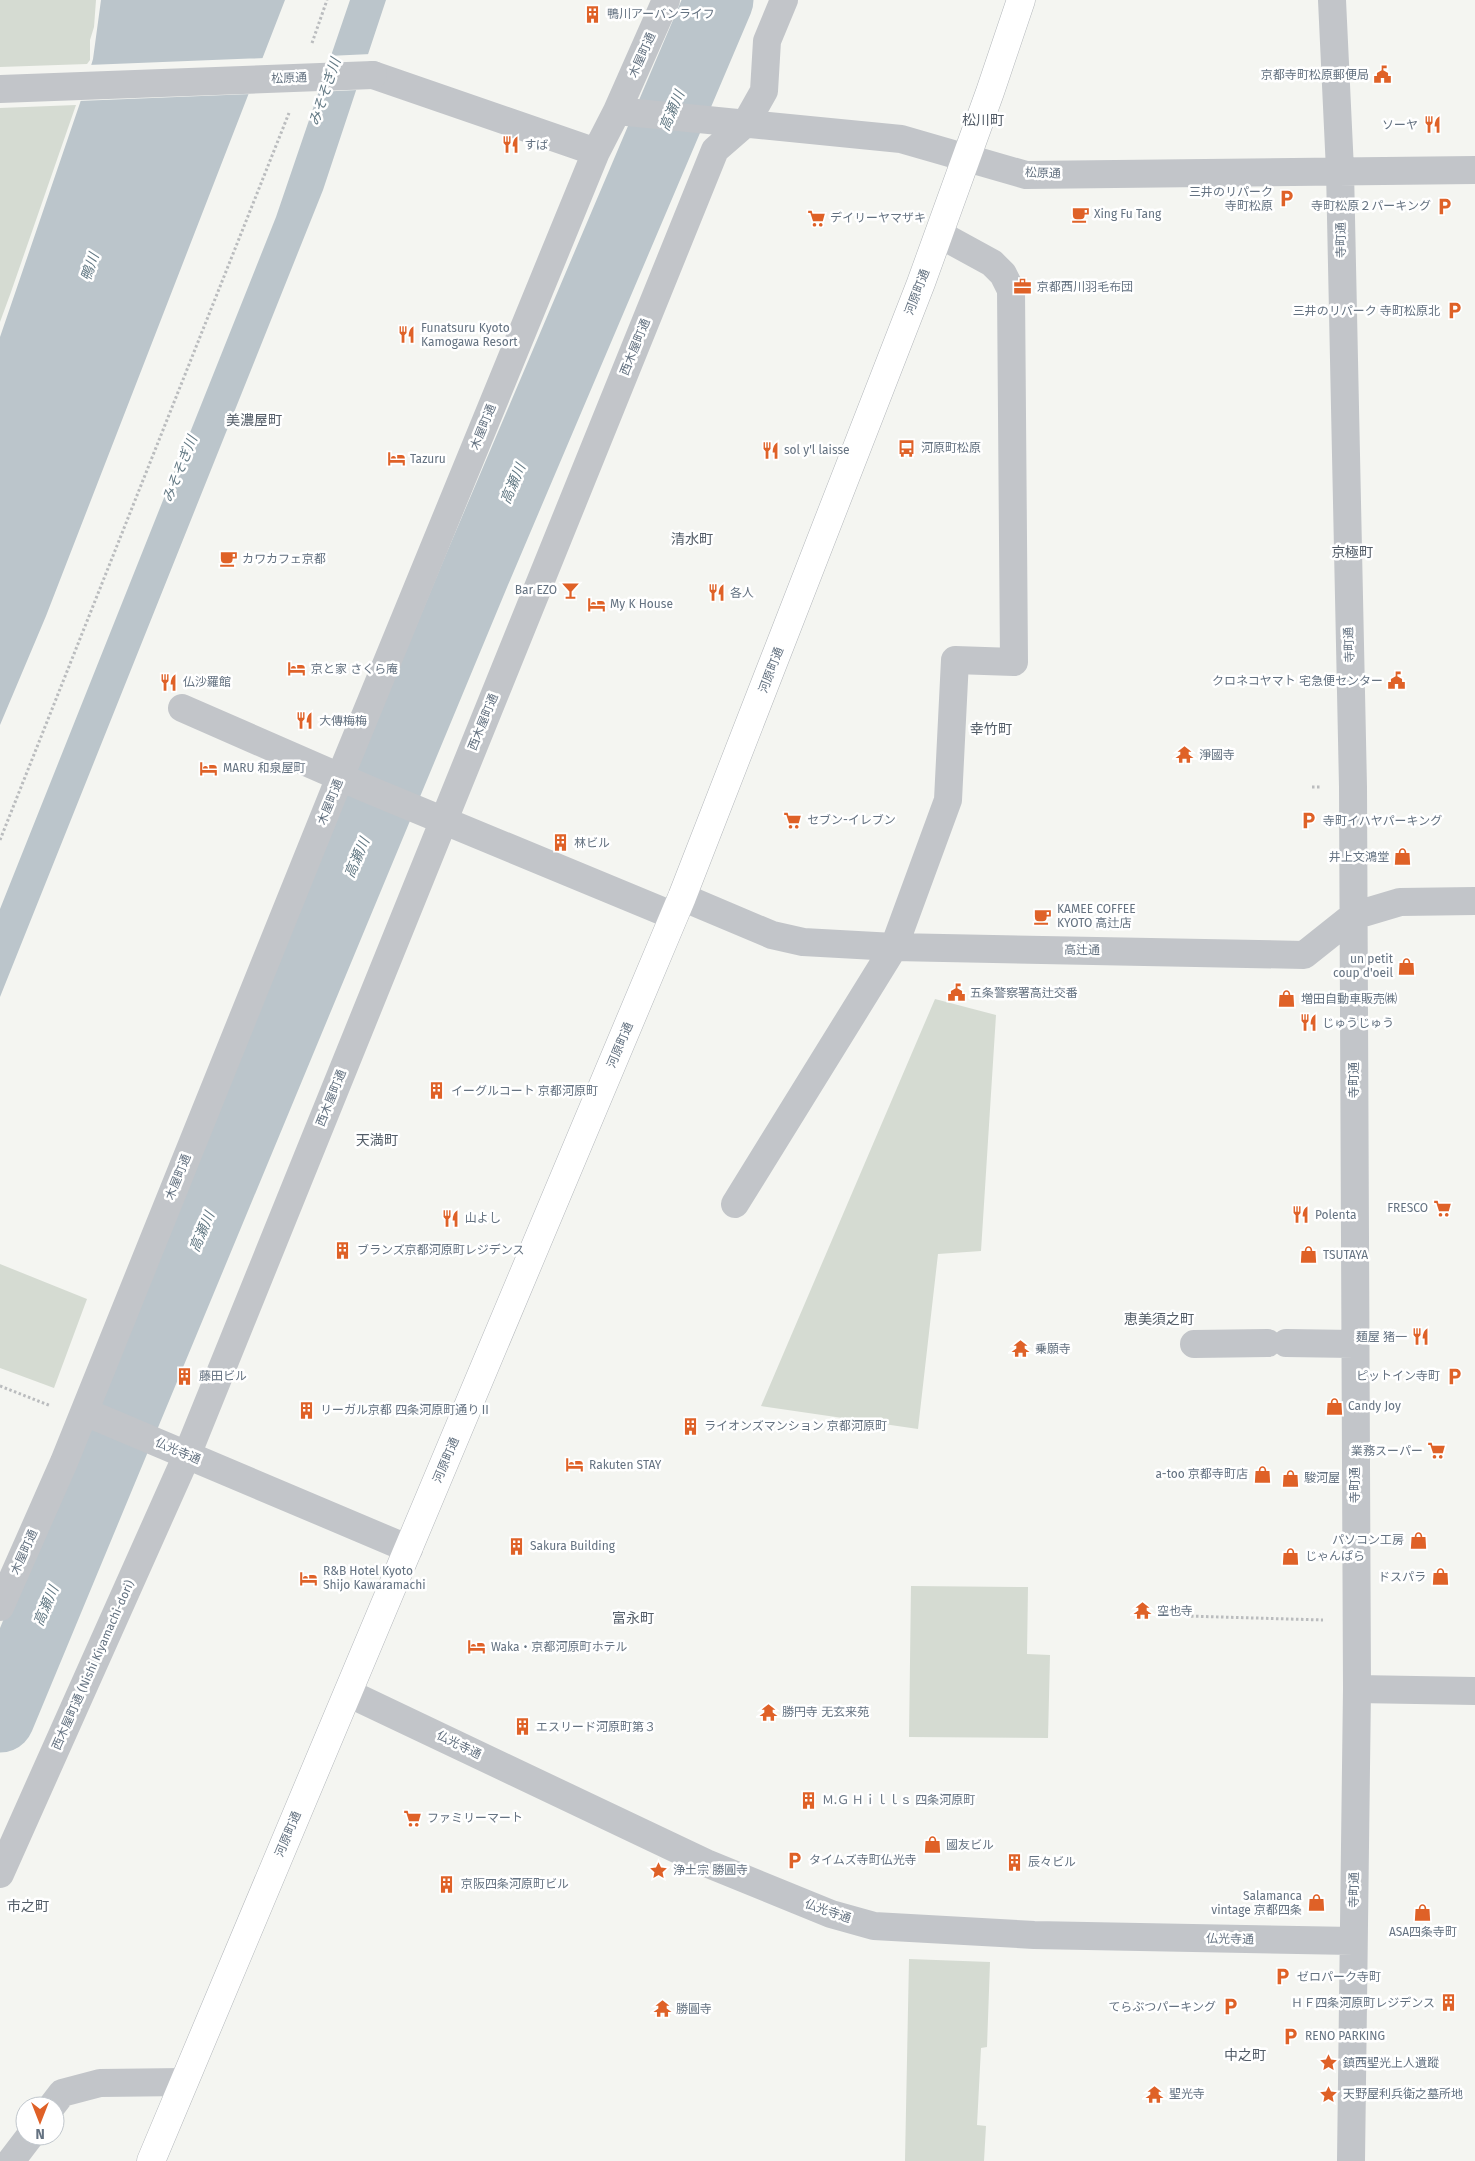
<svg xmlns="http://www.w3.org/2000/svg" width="1475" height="2161" viewBox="0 0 1475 2161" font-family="'Fira Sans','Noto Sans JP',sans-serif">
  <rect width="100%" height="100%" fill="#f4f5f1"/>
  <path fill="#d5dbd2" d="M0 0H96L94 27 90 40V60L87 64 0 67Z
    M76 105 11 292 0 322V108Z
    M935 999 996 1015 981 1251 938 1254 918 1429 761 1406Z
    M0 1264 87 1299 54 1388 0 1368Z
    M911 1586 1028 1587 1027 1654 1050 1655 1048 1738 909 1737Z
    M909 1959 990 1962 987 2047 981 2048 977 2125 986 2126 984 2161H905Z"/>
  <path fill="#bbc5cb" d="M101 0H285L46 616 0 725V337L80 103 93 59Z
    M350 0H386L323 190 0 997V909L276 217Z"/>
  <path fill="#f4f5f1" d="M371 54 358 90 316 92 328 56Z
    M265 58 251 94 78 101 88 65Z"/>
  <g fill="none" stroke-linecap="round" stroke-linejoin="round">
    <path stroke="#bbc5cb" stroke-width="69" d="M0 1718 476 572 719 0"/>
    <defs>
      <path id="major" d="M151 2161 682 897 921 283 990 92 1021 0"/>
    </defs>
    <use href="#major" stroke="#b3b7bb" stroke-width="29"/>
    <path stroke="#babcbe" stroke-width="3" stroke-dasharray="2.5 2.5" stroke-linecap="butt" d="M312 43 327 0
      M1312 787H1320
      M0 840 289 113
      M0 1386 51 1406
      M1186 1616 1323 1620"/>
    <path stroke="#c2c5c9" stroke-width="28" d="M1332 0 1340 170 1353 787 1357 1689 1351 2161
      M373 75 596 152
      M617 111 901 139 1026 175 1475 170
      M182 708 365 788 674 916
      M682 897 772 935 803 942 894 947 1304 955 1353 916 1400 902 1475 901
      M735 1204 894 947 948 800 955 660 1014 662 1011 290 1003 274 992 263 939 234
      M1286 1343 1354 1344
      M1194 1344 1268 1343
      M85 1412 409 1549
      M0 1607 64 1462 340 777 596 152 617 111 666 0
      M1357 1689 1475 1691
      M348 1693 706 1863 831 1914 874 1926 1034 1935 1353 1941
      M0 1874 187 1455 715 150 746 123 764 91 767 41 784 0
      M52 2106 62 2093 100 2083 184 2082
      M11 2161 30 2136"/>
    <use href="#major" stroke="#fff" stroke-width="28"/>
    <path stroke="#c2c5c9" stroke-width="28" d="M0 89 373 75"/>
  </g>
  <defs>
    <symbol id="building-bare" viewBox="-9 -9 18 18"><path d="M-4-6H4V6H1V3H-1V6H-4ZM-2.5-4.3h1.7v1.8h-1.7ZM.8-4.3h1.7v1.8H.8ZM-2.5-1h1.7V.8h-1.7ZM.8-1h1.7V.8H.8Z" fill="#df6127" stroke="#fff" stroke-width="2.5" paint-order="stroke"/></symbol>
    <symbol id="civic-bare" viewBox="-9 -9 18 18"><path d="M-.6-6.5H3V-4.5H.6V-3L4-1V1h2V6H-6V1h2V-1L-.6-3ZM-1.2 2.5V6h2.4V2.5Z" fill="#df6127" stroke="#fff" stroke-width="2.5" paint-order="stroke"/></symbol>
    <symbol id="restaurant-bare" viewBox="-9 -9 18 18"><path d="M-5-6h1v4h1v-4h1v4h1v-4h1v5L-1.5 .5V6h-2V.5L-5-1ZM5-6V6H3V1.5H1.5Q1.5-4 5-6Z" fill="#df6127" stroke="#fff" stroke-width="2.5" paint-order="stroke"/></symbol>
    <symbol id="parking-bare" viewBox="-9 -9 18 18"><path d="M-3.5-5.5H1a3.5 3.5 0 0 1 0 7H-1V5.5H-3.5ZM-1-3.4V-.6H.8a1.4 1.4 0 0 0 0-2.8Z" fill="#df6127" stroke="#fff" stroke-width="2.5" paint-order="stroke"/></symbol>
    <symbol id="cafe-bare" viewBox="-9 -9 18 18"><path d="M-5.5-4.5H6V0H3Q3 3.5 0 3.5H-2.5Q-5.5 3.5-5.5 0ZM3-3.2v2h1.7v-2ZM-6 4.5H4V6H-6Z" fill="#df6127" stroke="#fff" stroke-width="2.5" paint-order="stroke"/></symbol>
    <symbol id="supermarket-bare" viewBox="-9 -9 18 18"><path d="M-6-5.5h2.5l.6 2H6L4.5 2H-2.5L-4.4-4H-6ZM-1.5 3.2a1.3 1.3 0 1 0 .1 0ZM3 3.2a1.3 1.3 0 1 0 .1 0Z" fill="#df6127" stroke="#fff" stroke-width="2.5" paint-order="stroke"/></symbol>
    <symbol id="office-bare" viewBox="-9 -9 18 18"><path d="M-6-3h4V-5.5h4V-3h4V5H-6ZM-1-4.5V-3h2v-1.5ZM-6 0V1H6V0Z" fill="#df6127" stroke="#fff" stroke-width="2.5" paint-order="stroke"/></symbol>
    <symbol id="bus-bare" viewBox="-9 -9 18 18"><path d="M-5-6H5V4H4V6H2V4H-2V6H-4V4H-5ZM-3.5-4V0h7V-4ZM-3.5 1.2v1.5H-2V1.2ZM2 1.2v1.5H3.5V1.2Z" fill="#df6127" stroke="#fff" stroke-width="2.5" paint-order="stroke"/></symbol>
    <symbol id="hotel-bare" viewBox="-9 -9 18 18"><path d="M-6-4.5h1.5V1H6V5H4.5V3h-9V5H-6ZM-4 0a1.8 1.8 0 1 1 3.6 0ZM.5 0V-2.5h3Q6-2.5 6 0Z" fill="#df6127" stroke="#fff" stroke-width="2.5" paint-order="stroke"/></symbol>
    <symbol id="bar-bare" viewBox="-9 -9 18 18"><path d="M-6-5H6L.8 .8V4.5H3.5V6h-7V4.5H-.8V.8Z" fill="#df6127" stroke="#fff" stroke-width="2.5" paint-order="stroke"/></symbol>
    <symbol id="temple-bare" viewBox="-9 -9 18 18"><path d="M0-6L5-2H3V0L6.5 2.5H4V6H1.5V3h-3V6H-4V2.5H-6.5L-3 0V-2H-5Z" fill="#df6127" stroke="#fff" stroke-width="2.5" paint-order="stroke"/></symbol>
    <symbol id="shop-bare" viewBox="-9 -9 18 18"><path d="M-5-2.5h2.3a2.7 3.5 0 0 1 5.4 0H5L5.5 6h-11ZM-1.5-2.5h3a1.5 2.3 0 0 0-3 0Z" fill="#df6127" stroke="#fff" stroke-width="2.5" paint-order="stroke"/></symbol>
    <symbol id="sight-bare" viewBox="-9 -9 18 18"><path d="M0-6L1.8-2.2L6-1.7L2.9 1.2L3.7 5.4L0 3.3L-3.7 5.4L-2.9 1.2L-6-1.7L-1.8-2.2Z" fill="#df6127" stroke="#fff" stroke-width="2.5" paint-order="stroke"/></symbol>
  </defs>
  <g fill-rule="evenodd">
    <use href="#building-bare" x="580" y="2" width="25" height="25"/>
    <use href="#civic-bare" x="1370" y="62" width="25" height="25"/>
    <use href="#restaurant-bare" x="1420" y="112" width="25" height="25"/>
    <use href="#restaurant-bare" x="498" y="132" width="25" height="25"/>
    <use href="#parking-bare" x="1274" y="186" width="25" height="25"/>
    <use href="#parking-bare" x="1432" y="194" width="25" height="25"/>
    <use href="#cafe-bare" x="1068" y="202" width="25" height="25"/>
    <use href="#supermarket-bare" x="804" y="206" width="25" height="25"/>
    <use href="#office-bare" x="1010" y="274" width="25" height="25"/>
    <use href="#parking-bare" x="1442" y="298" width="25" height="25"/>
    <use href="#restaurant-bare" x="394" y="322" width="25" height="25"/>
    <use href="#bus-bare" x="894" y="436" width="25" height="25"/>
    <use href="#restaurant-bare" x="758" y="438" width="25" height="25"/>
    <use href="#hotel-bare" x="384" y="446" width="25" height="25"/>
    <use href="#cafe-bare" x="216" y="546" width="25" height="25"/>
    <use href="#bar-bare" x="558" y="578" width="25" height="25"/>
    <use href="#restaurant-bare" x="704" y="580" width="25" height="25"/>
    <use href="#hotel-bare" x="584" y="592" width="25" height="25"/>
    <use href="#hotel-bare" x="284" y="656" width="25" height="25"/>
    <use href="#civic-bare" x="1384" y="668" width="25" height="25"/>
    <use href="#restaurant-bare" x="156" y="670" width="25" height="25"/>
    <use href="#restaurant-bare" x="292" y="708" width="25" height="25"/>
    <use href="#temple-bare" x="1172" y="742" width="25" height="25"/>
    <use href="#hotel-bare" x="196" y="756" width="25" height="25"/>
    <use href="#supermarket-bare" x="780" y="808" width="25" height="25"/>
    <use href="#parking-bare" x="1296" y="808" width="25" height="25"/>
    <use href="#building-bare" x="548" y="830" width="25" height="25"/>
    <use href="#shop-bare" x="1390" y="844" width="25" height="25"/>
    <use href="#cafe-bare" x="1030" y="904" width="25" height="25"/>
    <use href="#shop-bare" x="1394" y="954" width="25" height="25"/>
    <use href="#civic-bare" x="944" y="980" width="25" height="25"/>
    <use href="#shop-bare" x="1274" y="986" width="25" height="25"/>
    <use href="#restaurant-bare" x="1296" y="1010" width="25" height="25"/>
    <use href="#building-bare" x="424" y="1078" width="25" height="25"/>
    <use href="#supermarket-bare" x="1430" y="1196" width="25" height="25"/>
    <use href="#restaurant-bare" x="1288" y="1202" width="25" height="25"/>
    <use href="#restaurant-bare" x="438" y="1206" width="25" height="25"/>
    <use href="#building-bare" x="330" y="1238" width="25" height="25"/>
    <use href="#shop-bare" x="1296" y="1242" width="25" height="25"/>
    <use href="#restaurant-bare" x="1408" y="1324" width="25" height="25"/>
    <use href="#temple-bare" x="1008" y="1336" width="25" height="25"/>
    <use href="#building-bare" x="172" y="1364" width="25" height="25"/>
    <use href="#parking-bare" x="1442" y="1364" width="25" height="25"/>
    <use href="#shop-bare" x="1322" y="1394" width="25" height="25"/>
    <use href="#building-bare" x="294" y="1398" width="25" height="25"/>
    <use href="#building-bare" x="678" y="1414" width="25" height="25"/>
    <use href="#supermarket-bare" x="1424" y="1438" width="25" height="25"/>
    <use href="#hotel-bare" x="562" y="1452" width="25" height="25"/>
    <use href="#shop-bare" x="1250" y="1462" width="25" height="25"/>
    <use href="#shop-bare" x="1278" y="1466" width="25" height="25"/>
    <use href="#shop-bare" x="1406" y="1528" width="25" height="25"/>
    <use href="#building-bare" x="504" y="1534" width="25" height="25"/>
    <use href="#shop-bare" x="1278" y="1544" width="25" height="25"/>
    <use href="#shop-bare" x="1428" y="1564" width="25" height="25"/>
    <use href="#hotel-bare" x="296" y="1566" width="25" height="25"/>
    <use href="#temple-bare" x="1130" y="1598" width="25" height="25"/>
    <use href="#hotel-bare" x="464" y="1634" width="25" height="25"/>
    <use href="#temple-bare" x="756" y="1700" width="25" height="25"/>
    <use href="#building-bare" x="510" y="1714" width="25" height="25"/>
    <use href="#building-bare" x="796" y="1788" width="25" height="25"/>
    <use href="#supermarket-bare" x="400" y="1806" width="25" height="25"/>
    <use href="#shop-bare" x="920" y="1832" width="25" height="25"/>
    <use href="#parking-bare" x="782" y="1848" width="25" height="25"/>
    <use href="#building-bare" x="1002" y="1850" width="25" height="25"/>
    <use href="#sight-bare" x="646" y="1858" width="25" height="25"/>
    <use href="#building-bare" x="434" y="1872" width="25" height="25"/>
    <use href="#shop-bare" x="1304" y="1890" width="25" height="25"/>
    <use href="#shop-bare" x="1410" y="1900" width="25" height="25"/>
    <use href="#parking-bare" x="1270" y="1964" width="25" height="25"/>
    <use href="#building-bare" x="1436" y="1990" width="25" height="25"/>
    <use href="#parking-bare" x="1218" y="1994" width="25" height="25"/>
    <use href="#temple-bare" x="650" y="1996" width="25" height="25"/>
    <use href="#parking-bare" x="1278" y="2024" width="25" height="25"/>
    <use href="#sight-bare" x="1316" y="2050" width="25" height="25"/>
    <use href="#temple-bare" x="1142" y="2082" width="25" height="25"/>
    <use href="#sight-bare" x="1316" y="2082" width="25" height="25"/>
  </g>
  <g text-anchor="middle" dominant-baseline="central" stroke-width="5" stroke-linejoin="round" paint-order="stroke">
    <g font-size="12" fill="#647281" stroke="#fff" text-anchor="start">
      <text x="607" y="14">鴨川アーバンライフ</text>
      <text x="1369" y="75" text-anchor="end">京都寺町松原郵便局</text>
      <text x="1418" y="125" text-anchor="end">ソーヤ</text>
      <text x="524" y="145">すば</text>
      <text x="1273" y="192" text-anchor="end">三井のリパーク<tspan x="1273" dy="14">寺町松原</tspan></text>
      <text x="1431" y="206" text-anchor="end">寺町松原２パーキング</text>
      <text x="1094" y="214">Xing Fu Tang</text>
      <text x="830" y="218">デイリーヤマザキ</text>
      <text x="1037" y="287">京都西川羽毛布団</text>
      <text x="1440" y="311" text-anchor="end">三井のリパーク 寺町松原北</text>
      <text x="421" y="328">Funatsuru Kyoto<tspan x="421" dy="14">Kamogawa Resort</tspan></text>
      <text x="921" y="448">河原町松原</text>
      <text x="784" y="450">sol y'l laisse</text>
      <text x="410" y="459">Tazuru</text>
      <text x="242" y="559">カワカフェ京都</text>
      <text x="557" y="590" text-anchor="end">Bar EZO</text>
      <text x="730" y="593">各人</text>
      <text x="610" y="604">My K House</text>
      <text x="311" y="669">京と家 さくら庵</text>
      <text x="1383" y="681" text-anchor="end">クロネコヤマト 宅急便センター</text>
      <text x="183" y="682">仏沙羅館</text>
      <text x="319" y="721">大傳梅梅</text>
      <text x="1199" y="755">淨國寺</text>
      <text x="223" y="768">MARU 和泉屋町</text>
      <text x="807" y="820">セブン-イレブン</text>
      <text x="1323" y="821">寺町イハヤパーキング</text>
      <text x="574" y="843">林ビル</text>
      <text x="1389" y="857" text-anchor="end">井上文鴻堂</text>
      <text x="1057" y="909">KAMEE COFFEE<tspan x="1057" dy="14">KYOTO 高辻店</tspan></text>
      <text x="1393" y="959" text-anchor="end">un petit<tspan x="1393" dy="14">coup d'oeil</tspan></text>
      <text x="970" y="993">五条警察署高辻交番</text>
      <text x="1301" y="999">増田自動車販売㈱</text>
      <text x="1322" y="1023">じゅうじゅう</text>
      <text x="451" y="1091">イーグルコート 京都河原町</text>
      <text x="1428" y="1208" text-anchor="end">FRESCO</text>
      <text x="1315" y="1215">Polenta</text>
      <text x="465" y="1218">山よし</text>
      <text x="357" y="1250">ブランズ京都河原町レジデンス</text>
      <text x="1323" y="1255">TSUTAYA</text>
      <text x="1407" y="1337" text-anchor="end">麺屋 猪一</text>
      <text x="1035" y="1349">乗願寺</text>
      <text x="199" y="1376">藤田ビル</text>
      <text x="1440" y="1376" text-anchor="end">ピットイン寺町</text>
      <text x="1348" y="1406">Candy Joy</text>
      <text x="320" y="1410">リーガル京都 四条河原町通りⅡ</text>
      <text x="704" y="1426">ライオンズマンション 京都河原町</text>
      <text x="1423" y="1451" text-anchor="end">業務スーパー</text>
      <text x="589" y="1465">Rakuten STAY</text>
      <text x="1248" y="1474" text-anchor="end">a-too 京都寺町店</text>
      <text x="1304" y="1478">駿河屋</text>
      <text x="1404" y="1540" text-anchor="end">パソコン工房</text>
      <text x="530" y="1546">Sakura Building</text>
      <text x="1305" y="1556">じゃんぱら</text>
      <text x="323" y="1571">R&amp;B Hotel Kyoto<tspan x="323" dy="14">Shijo Kawaramachi</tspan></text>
      <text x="1426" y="1577" text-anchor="end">ドスパラ</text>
      <text x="1157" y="1611">空也寺</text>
      <text x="491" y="1647">Waka・京都河原町ホテル</text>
      <text x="782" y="1712">勝円寺 无玄来苑</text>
      <text x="536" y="1727">エスリード河原町第３</text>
      <text x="822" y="1800">Ｍ.Ｇ Ｈｉｌｌｓ 四条河原町</text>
      <text x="427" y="1818">ファミリーマート</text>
      <text x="946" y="1845">國友ビル</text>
      <text x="809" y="1860">タイムズ寺町仏光寺</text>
      <text x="1028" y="1862">辰々ビル</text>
      <text x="673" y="1870">浄土宗 勝圓寺</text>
      <text x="461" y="1884">京阪四条河原町ビル</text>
      <text x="1302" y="1896" text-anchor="end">Salamanca<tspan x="1302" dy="14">vintage 京都四条</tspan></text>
      <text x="1423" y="1932" text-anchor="middle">ASA四条寺町</text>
      <text x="1297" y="1977">ゼロパーク寺町</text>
      <text x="1435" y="2003" text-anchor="end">ＨＦ四条河原町レジデンス</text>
      <text x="1216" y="2007" text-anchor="end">てらぶつパーキング</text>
      <text x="676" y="2009">勝圓寺</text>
      <text x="1305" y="2036">RENO PARKING</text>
      <text x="1343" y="2063">鎮西聖光上人遺蹤</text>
      <text x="1169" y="2094">聖光寺</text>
      <text x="1343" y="2094">天野屋利兵衛之墓所地</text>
    </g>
    <g font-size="12" fill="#647281" stroke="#fff">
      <text transform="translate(642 55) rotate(-66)">木屋町通</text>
      <text transform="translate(289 78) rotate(-2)">松原通</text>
      <text transform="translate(1043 173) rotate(2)">松原通</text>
      <text transform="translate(1341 240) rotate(-91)">寺町通</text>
      <text transform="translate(917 292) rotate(-69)">河原町通</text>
      <text transform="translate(635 347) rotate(-68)">西木屋町通</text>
      <text transform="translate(483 427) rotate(-68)">木屋町通</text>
      <text transform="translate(1349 645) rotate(-92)">寺町通</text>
      <text transform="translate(771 670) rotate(-69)">河原町通</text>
      <text transform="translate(483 722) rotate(-68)">西木屋町通</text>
      <text transform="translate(330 802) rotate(-68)">木屋町通</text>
      <text transform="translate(1082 950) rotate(1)">高辻通</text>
      <text transform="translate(620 1045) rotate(-67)">河原町通</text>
      <text transform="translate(1354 1080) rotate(-90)">寺町通</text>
      <text transform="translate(331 1098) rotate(-68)">西木屋町通</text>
      <text transform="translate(178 1177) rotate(-68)">木屋町通</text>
      <text transform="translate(178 1451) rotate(23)">仏光寺通</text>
      <text transform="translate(446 1460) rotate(-67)">河原町通</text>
      <text transform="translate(1355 1485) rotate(-90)">寺町通</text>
      <text transform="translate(24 1552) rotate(-66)">木屋町通</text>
      <text transform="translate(93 1665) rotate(-66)">西木屋町通 (Nishi Kiyamachi-dori)</text>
      <text transform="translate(459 1745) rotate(26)">仏光寺通</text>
      <text transform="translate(288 1834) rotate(-67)">河原町通</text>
      <text transform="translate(1354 1890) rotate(-89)">寺町通</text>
      <text transform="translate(828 1911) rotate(19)">仏光寺通</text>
      <text transform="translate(1230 1939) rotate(1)">仏光寺通</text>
    </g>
    <g font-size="14" font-style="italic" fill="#647a85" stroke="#fff">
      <text transform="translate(325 92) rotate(-71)">みそそぎ川</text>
      <text transform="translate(672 111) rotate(-67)">高瀬川</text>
      <text transform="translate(90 267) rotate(-71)">鴨川</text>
      <text transform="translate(180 469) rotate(-68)">みそそぎ川</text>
      <text transform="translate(513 484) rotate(-67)">高瀬川</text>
      <text transform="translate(357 858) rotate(-67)">高瀬川</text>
      <text transform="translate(202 1232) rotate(-67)">高瀬川</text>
      <text transform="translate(46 1606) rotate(-67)">高瀬川</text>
    </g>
    <g font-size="14" fill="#525c67" stroke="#fff">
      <text x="983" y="120">松川町</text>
      <text x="254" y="420">美濃屋町</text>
      <text x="692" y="539">清水町</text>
      <text x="1352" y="552">京極町</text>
      <text x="991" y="729">幸竹町</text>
      <text x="377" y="1140">天満町</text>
      <text x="1159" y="1319">恵美須之町</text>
      <text x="633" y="1618">富永町</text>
      <text x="28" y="1906">市之町</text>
      <text x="1245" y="2055">中之町</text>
    </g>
  </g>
  <g transform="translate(40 2121) rotate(180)"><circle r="24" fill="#ffffff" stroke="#c1c7cd"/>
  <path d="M0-4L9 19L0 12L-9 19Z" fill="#df6127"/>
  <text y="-8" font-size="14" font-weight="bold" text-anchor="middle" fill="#647281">N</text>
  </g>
</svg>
